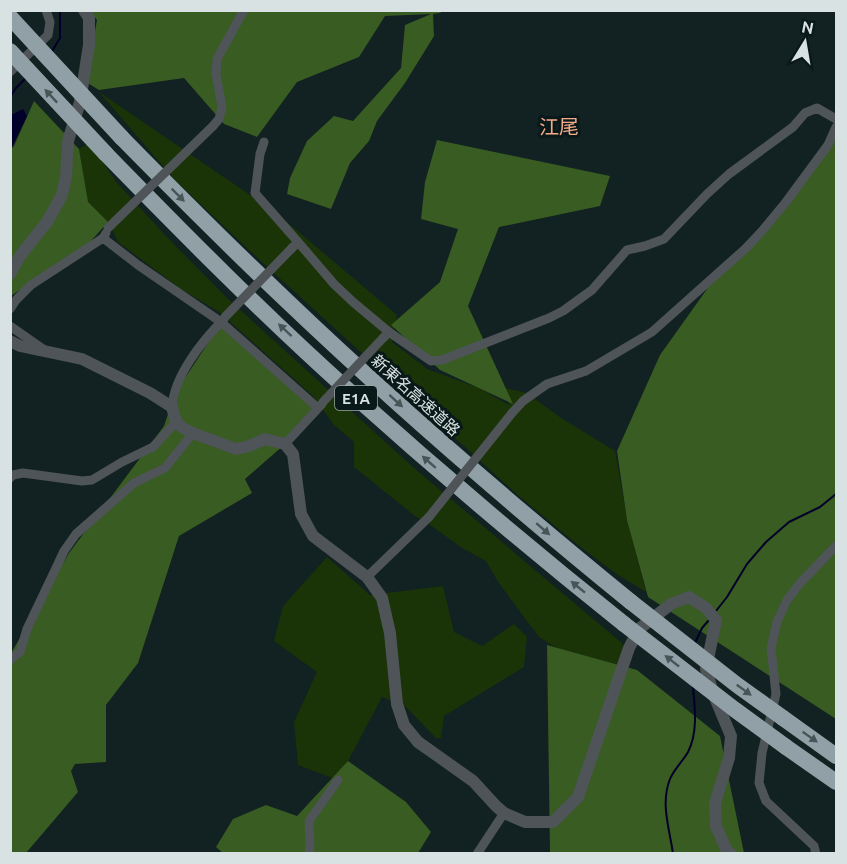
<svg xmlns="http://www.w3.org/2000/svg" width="847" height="864" viewBox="0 0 847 864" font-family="Ubuntu,'Noto Sans JP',sans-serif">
  <rect width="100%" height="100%" fill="#122121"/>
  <path fill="#1a3408" d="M99 92 275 212 397 315 392 342 427 369 479 388 509 405 506 388 527 393 561 418 615 451 627 518 646 592 618 575 583 549 520 497 264 264 175 180Z
    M89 143 118 184 166 236 225 296 414 468 623 644 619 665 555 647 539 637 498 582 486 561 462 548 426 522 415 516 354 467V442L334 425 313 396 219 312 181 289 118 242 108 222 87 205 79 149Z
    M327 557 370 595 443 586 454 632 482 646 514 624 527 637 524 667 444 716 441 738H436L405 706 382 697 338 780 298 765 294 722 317 672 274 641 283 606Z"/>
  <path fill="#385c21" d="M90 11H443L440 13 433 14 434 36 405 83 377 121 369 141 350 163 331 209 287 194 290 178 307 141 334 116 353 121 401 68 405 25 431 14 385 16 359 57 297 82 257 137 224 124 184 78 99 90 86 82 97 20Z
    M34 101 79 149 88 202 108 222 89 243 11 296V149L14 146Z
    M836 125V719L648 597 627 520 617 451 660 355 717 275 798 191Z
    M437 140 610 176 600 206 499 227 468 306 513 404 440 370 391 325 440 282 458 229 421 219 425 182Z
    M220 325 318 408 285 444 245 479 252 493 179 536 138 663 106 705V762L75 764 71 771 78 792 26 853H11L10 655 69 553 164 426 175 393Z
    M547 645 637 670 720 736 744 853H550Z
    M348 761 406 802 431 832 418 853 224 854 216 847 233 819 266 805 297 816Z"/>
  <path fill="#00002a" d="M23 109 27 116 11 149V115Z"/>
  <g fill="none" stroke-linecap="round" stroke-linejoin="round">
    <path stroke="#00002a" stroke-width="2" d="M51 53 60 38V10
      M10 97 16 88 26 78
      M716 611 727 597 747 564 766 542 789 522 820 507 836 494
      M695 643 702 628 709 620
      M673 854C670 830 660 804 670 779 674 769 683 761 688 752 698 733 695 708 693 687"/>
    <path stroke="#4e5457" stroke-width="9" d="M10 72 48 35 50 22 46 10
      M213 126 219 119 222 107 216 74 217 59 244 10
      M264 142 260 154 255 193 298 242
      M103 238 138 265 221 322 318 408
      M292 248 298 242 334 284 353 302 389 332 384 337
      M10 309 16 300 31 285 103 238 106 233
      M10 326 43 349
      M389 332 431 361 442 360 549 318 563 311 592 290 627 250 645 246 664 239 707 194 729 174 793 127 805 113 817 108 836 119
      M172 407C174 376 202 341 224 319
      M512 413 523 401 547 384 586 371 652 332 745 249 762 231 786 202 828 145 836 127
      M285 444 322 404
      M10 478 13 475 23 473 82 481 92 480 122 462 153 447 176 422
      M367 577 429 517
      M10 660 20 652 27 629 57 566 64 551 76 534 134 483 165 468 193 433
      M309 854 310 847 309 821 338 780
      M477 854 504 813
      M816 854 814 846 766 801 759 783 762 753 776 694 771 648 777 622 787 600 801 582 836 546"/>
    <path stroke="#4e5457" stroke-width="12" d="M10 274 20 256 47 222 62 195 66 177 68 141 80 102 89 45V18L84 10
      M10 341 20 346 82 359 150 393 172 407 176 422 183 428 193 433 236 449 249 446 265 439 285 444 293 454 301 514 313 536 367 577 382 598 390 633 397 704 404 725 418 742 473 781 496 806 504 813 525 822H553L578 797 629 648 639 629 671 604 689 597 706 608 716 620 706 669 713 693 731 736 729 758 715 803 716 826 727 851 731 854"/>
    <path stroke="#91a0a7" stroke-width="16" d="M122 138C176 193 231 248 287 301 397 406 513 506 631 602
      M106 154C185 235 265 316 350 392 439 472 530 549 624 624
      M783 718 836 756
      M786 747 836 782"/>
    <path stroke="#4e5457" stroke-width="9" d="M108 228 213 126
      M225 317 292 248
      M323 402 383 338
      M429 517 512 413"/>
    <path stroke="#91a0a7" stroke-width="16" d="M10 17 122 138
      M10 51 106 154
      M631 602 737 685 783 718
      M624 624 734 709 786 747"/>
  </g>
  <defs><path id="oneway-solid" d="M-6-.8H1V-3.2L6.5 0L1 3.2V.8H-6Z" transform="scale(1.5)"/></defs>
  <g fill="#465558">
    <use href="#oneway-solid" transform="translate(51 96) rotate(-133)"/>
    <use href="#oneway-solid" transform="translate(178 195) rotate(45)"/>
    <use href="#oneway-solid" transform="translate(285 330) rotate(-137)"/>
    <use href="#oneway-solid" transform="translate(396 401) rotate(42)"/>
    <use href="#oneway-solid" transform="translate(429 462) rotate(-139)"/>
    <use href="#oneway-solid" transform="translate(543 529) rotate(41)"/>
    <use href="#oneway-solid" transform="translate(578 587) rotate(-141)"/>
    <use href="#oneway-solid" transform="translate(672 661) rotate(-142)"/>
    <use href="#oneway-solid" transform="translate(744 690) rotate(36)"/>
    <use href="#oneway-solid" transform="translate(810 737) rotate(35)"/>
  </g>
  <g text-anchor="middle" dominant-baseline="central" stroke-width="6" stroke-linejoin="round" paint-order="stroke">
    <rect fill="#091818" stroke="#9ba5a5" stroke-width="1.5" x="335" y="386" width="42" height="24" rx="4.5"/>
    <g font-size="15" font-weight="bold" fill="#d9e2e2">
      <text x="356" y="398">E1A</text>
    </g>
    <g font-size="16" fill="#d9e2e2" stroke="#091818">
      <text transform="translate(416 395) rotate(42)">新東名高速道路</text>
    </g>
    <g font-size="20" fill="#f6aa8b" stroke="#091818">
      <text x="559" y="126">江尾</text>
    </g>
  </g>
  <rect width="847" height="864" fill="none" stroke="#d9e2e2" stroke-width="24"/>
  <g transform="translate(805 42) rotate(11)" stroke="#091818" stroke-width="4.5" paint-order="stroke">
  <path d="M0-4.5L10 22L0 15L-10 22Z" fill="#d9e2e2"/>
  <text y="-9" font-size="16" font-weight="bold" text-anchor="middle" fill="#d9e2e2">N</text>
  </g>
</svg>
